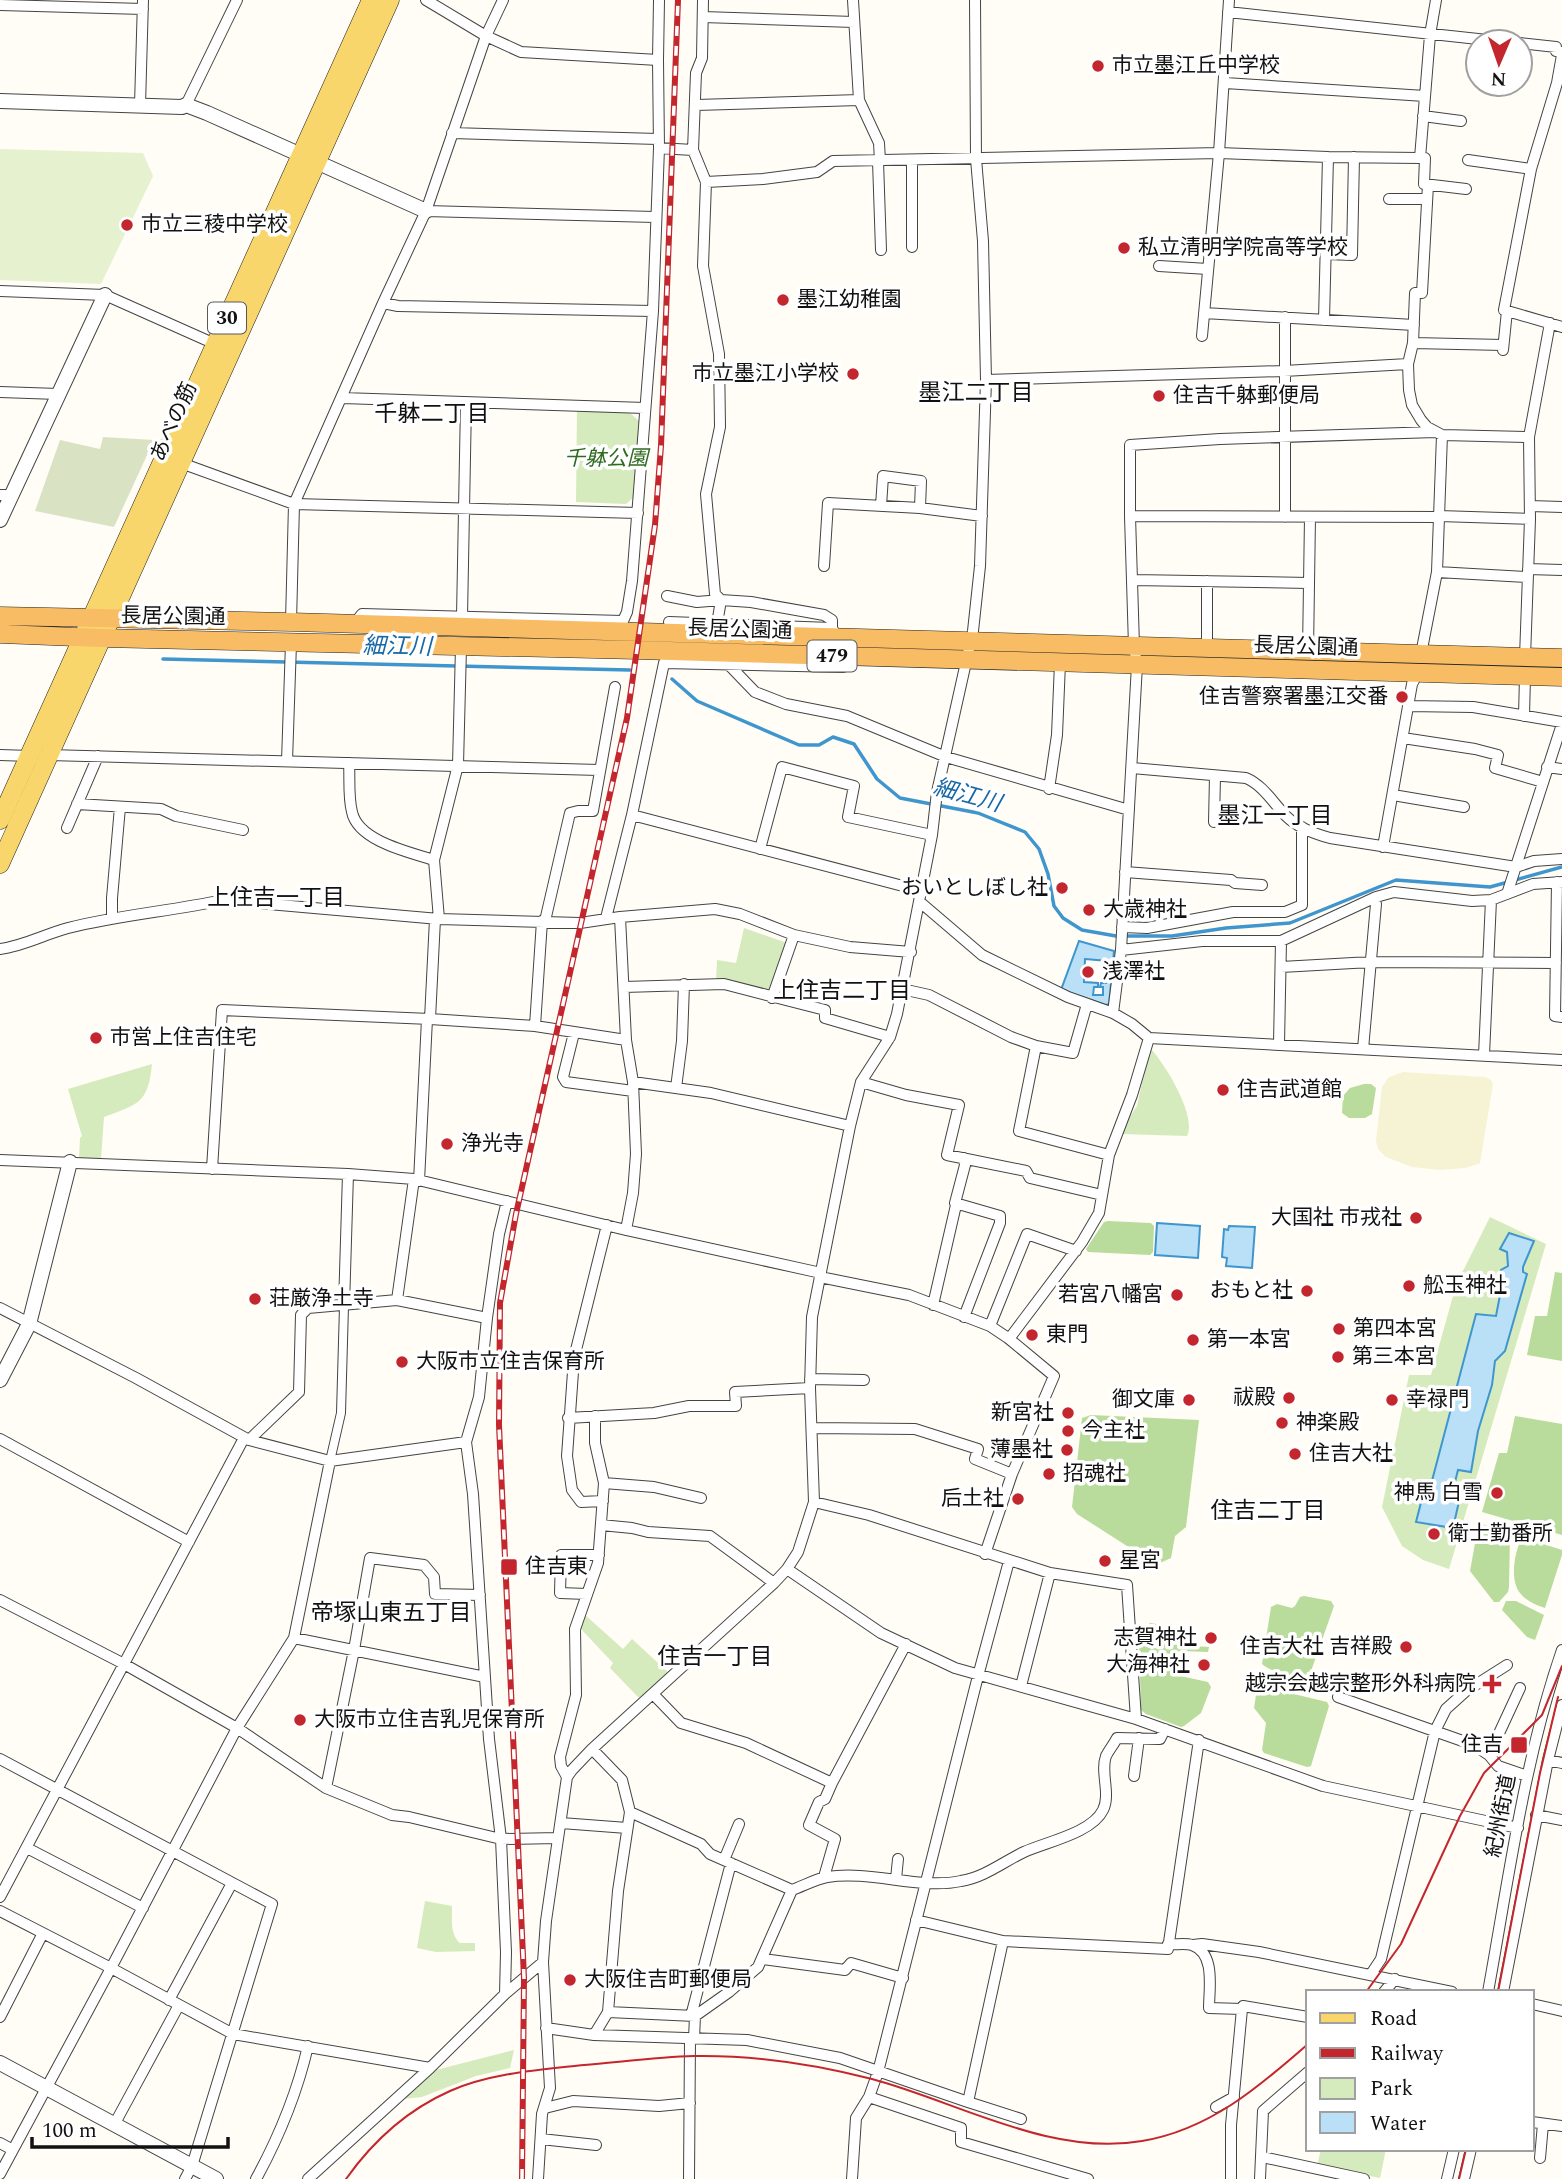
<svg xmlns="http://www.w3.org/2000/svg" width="1562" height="2179" viewBox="0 0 1562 2179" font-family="Spectral,'Noto Sans JP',serif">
  <rect width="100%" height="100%" fill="#fffdf5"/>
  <path fill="#f6f3d4" d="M1403 1072 1485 1077 1491 1080 1493 1084 1480 1163 1478 1164 1465 1168 1440 1170 1412 1167 1386 1157 1378 1149 1376 1141 1382 1087 1389 1077Z"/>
  <path fill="#d5ebbd" d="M577 411 630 413 639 421 634 497 626 504 576 502Z
    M744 928 787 943 770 995 716 982 717 960 736 963Z
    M1149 1050H1152C1166 1066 1197 1116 1187 1136L1122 1134 1127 1121 1137 1106Z
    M152 1064C148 1104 138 1104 104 1117L101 1159 79 1158 80 1138 82 1136 68 1089Z
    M1490 1217 1546 1244 1449 1569 1423 1560 1402 1546 1382 1507 1409 1375H1431L1456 1285Z
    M584 1614 623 1649 632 1639 670 1674 639 1698 610 1668 613 1663 580 1628Z
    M425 1901 452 1906C452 1918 450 1935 460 1943H475V1951L436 1952 417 1948Z
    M514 2050 510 2068 476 2076 422 2097 403 2099 436 2070Z
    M1321 2149H1386L1380 2178 1317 2166Z"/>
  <path fill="#b9dc9c" d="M1364 1084H1371L1376 1088 1372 1114 1365 1118H1349L1342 1113 1343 1096 1350 1088Z
    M1108 1221 1151 1223 1154 1226 1153 1252 1150 1255 1088 1252 1086 1249 1104 1222Z
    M1555 1272 1562 1273V1361L1527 1355 1535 1316H1547Z
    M1091 1415 1199 1420 1186 1527 1175 1536 1171 1558 1160 1563 1152 1562 1077 1514 1072 1507 1082 1418Z
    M1515 1416 1562 1424V1535L1482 1512 1499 1453H1507Z
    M1482 1524 1510 1533 1509 1587 1508 1592 1499 1602H1494L1470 1571 1478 1527Z
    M1522 1537 1562 1550V1555L1545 1608C1536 1605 1526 1601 1520 1593 1509 1579 1515 1551 1522 1537Z
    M1304 1596 1331 1601 1334 1606 1310 1674C1298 1679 1272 1673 1262 1664L1271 1607 1277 1604 1292 1608 1295 1606 1300 1597Z
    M1506 1601H1516L1544 1615 1535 1640 1527 1637 1502 1610Z
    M1150 1623 1163 1625V1641L1165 1644 1209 1647 1208 1652 1180 1651 1175 1653 1173 1672 1176 1675 1208 1682 1211 1687 1201 1713 1184 1726 1181 1727 1146 1714 1141 1710 1139 1642 1145 1638V1627Z
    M1261 1686 1327 1702 1329 1706 1311 1766 1307 1767 1264 1753 1262 1750 1266 1723 1254 1708 1257 1689Z"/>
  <path fill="#d9e3c4" d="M103 437 154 440 114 527 35 511 60 440 100 449Z"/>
  <path fill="#e6f2cf" d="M0 149 143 153 153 176 101 284 0 280Z"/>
  <path fill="#b9e0f7" stroke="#3f96cf" stroke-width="2" fill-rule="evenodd" d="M1079 941 1114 951 1109 1004 1106 1005 1061 990ZM1085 959 1108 961 1106 983H1101L1100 987H1103V995H1093L1094 987H1098V983L1084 982Z
    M1157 1223 1200 1226 1198 1258 1155 1255Z
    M1229 1226 1255 1227 1252 1268 1226 1266 1227 1258 1222 1257 1224 1229 1228 1230Z
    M1509 1233 1534 1241 1523 1267V1272L1527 1274 1505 1351 1495 1361 1492 1385 1478 1431 1471 1472 1458 1470 1452 1494 1460 1497 1453 1528 1416 1522 1424 1491 1429 1492 1476 1314 1496 1316 1501 1290 1497 1288 1501 1270 1508 1266 1507 1252 1500 1249Z"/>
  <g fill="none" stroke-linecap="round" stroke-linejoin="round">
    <path stroke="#3f96cf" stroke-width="3.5" d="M163 659 630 670
      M672 679 697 701 799 745H819L833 737 854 744 877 779 900 798 978 813 1025 832 1039 849 1048 874 1054 906 1063 918 1082 930 1116 936H1172L1226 928 1290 923 1396 880 1490 887 1562 867"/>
    <defs>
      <path id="pedestrian" d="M330 1461 341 1413 344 1306"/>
      <path id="minor" d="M426 0 486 36 521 52 658 60 659 0
        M703 0 702 58 696 73 693 150 706 182 703 266 719 354 720 427 706 494 715 594 721 600 717 624
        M853 0 859 100 879 143 880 161
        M975 0 976 159 983 241 986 380 980 566 973 631 937 792 932 835 897 1014 890 1037 861 1082 850 1126 812 1317 810 1388 814 1502 798 1552 787 1569 881 1633 955 1668 1136 1719 1323 1786 1518 1828
        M1436 0 1430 35 1420 158H1425L1424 184 1466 189
        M0 5 143 9
        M1228 12 1506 42
        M703 17 854 22
        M1520 43 1556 47V51L1562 52
        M1562 55 1557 83 1531 169 1504 310 1562 327
        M1225 83 1425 96
        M140 105 143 0
        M186 105 237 0
        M696 105 859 100
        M1423 116 1461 121
        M452 133 658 139
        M659 148 693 150
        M1468 160 1531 169
        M878 161 881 250
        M706 182 763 179 817 172 833 161 1219 153 1328 157
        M1428 185 1422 293H1415L1413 343 1408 364 1409 390 1412 405 1421 420 1427 427 1442 435 1529 437
        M1389 199H1427
        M426 211 655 217
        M912 247V160
        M1326 254 1352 255 1354 157
        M1159 266 1208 269
        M0 291 105 295 215 344
        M383 303 398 306 653 311
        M1204 313 1414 325
        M1285 317V517
        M1324 320 1328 157 1420 158
        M1202 336 1219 153 1229 0
        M1413 343 1503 345
        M1503 350 1507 311
        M986 380 1284 371 1408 364
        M0 392 58 394
        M342 398 645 408
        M181 463 294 504 638 513
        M0 495H11
        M881 506 883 476 921 481 920 508
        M1530 506 1562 507
        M1130 516 1439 517
        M1439 516 1530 519
        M824 566 828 503 920 508 982 516
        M1528 569 1562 570
        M1437 572 1527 577
        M1132 580 1309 583
        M667 596 697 602 721 600 751 602 824 615 832 620V628L838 639
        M462 617 466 403
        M291 622 294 504 383 303 426 211 486 36 503 0
        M669 622 832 628
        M353 625 362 614 623 621 627 612 632 581 653 311 659 148 658 60
        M1207 648V581
        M1308 651 1310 517
        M1421 654 1437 572 1442 435
        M1525 657 1530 519 1529 437 1550 323
        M729 665 755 692 786 704 847 716 946 757 1129 810
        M1408 706 1473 707 1562 722
        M1524 716 1525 676
        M1403 738 1475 749 1498 755 1495 768 1543 782
        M0 755 30 756
        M49 755 599 770
        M287 761 291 643
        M349 763C350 778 348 797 352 812 358 841 409 852 434 860L439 919
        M1547 767 1562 769
        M1132 768 1246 778C1263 785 1274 804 1286 816 1298 828 1315 834 1330 838L1516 867 1534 861 1562 859
        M1049 789 1057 735 1060 663
        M1393 795 1464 807
        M77 804 161 809 176 816 243 830
        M632 815 922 891
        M1214 822 1215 776
        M67 828 98 756
        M1383 847 1412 684 1418 673
        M760 849 782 767 854 786 848 817 932 835
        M434 860 458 765 461 647
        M1125 872 1231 880 1235 883 1262 885
        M1557 882 1555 1016 1562 1017
        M1507 894 1562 724
        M920 902 982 955 1068 997 1113 1013 1132 1024 1149 1038 1562 1060
        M620 917 715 909 740 914 794 935 850 947 911 952
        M112 918V898L120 807
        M606 918 632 815 664 663 843 667 850 657
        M545 921 570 813 578 811H593L615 687
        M1122 927 1147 928 1233 912H1285L1302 905V827
        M0 949C24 946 45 934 68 928 119 915 172 911 223 900L439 919 580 923 620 917 626 1040 633 1082 636 1154 633 1193 626 1230
        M1121 950 1202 941H1281L1376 897 1394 892 1472 901 1491 900 1533 884 1562 882
        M1281 967 1371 962 1556 963
        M624 987 724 984 825 1010V1018L890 1037
        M902 989 929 995 1011 1037 1036 1046 1019 1131 1109 1155
        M772 998 794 935
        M1113 1013 1121 950 1137 665 1134 646 1130 516V445L1220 439 1435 432
        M430 1019 435 919
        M535 1026 542 921
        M574 1033 563 1077 566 1082 633 1091
        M1279 1044 1281 941
        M1036 1046 1073 1053 1087 1004
        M1363 1049 1376 904
        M1484 1055 1491 900
        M633 1082 711 1093 850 1126
        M861 1082 906 1095 959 1105 947 1155 1026 1171 1030 1178 1102 1195
        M676 1088 682 1041 684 984
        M964 1158 965 1165 955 1203 1000 1216V1223L964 1317
        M0 1160 348 1174 414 1179 626 1230 821 1273
        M212 1169 222 1010 430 1019 535 1026 626 1040
        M419 1181 427 1019
        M820 1277 909 1295 990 1326 1008 1338 1054 1376 1012 1474 985 1554
        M397 1300 414 1179
        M933 1305 956 1205
        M344 1306 348 1174
        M0 1308 136 1378 249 1440 330 1461 466 1442
        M487 1318 479 1397 466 1442 473 1494 489 1739 501 1839 506 1952 505 1994
        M990 1326 1027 1234 1076 1251
        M1008 1338 1012 1335 1082 1242 1099 1213 1109 1155 1132 1095 1149 1038
        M810 1379 864 1380
        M568 1418 654 1413 689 1406H736L735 1392 810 1388
        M812 1428 915 1429 978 1449 975 1459 1012 1474
        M0 1439 189 1542
        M249 1440 299 1392 301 1315 308 1308 397 1300 487 1318 499 1234 507 1201
        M604 1483 654 1487 701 1498
        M603 1501 581 1502 572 1490 567 1456 574 1358 607 1225
        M814 1502 869 1515 1050 1573 1127 1585 1136 1719
        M601 1525 632 1528 648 1532 710 1536 774 1583
        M587 1594 560 1593 561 1555H599
        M0 1600 124 1664 237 1728 326 1788 392 1815 409 1817 501 1839 558 1838
        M294 1638 485 1677
        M1021 1686 1050 1573
        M653 1694 681 1723 746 1743 832 1783 906 1644
        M1338 1697 1474 1745 1489 1755 1498 1766 1527 1776
        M592 1749 622 1780 630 1812 701 1844 710 1854 792 1890
        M1489 1755 1520 1688
        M0 1759 272 1904 192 2166 185 2179
        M1548 1760 1562 1763
        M1134 1776 1139 1738
        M567 1777 561 1766 560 1757 576 1695 575 1629 598 1563 604 1483 595 1443V1416
        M326 1788 354 1650 370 1558 424 1565 434 1577 435 1594 480 1595
        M1536 1815 1562 1820
        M561 1823 627 1828
        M27 1848 143 1908
        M724 1860 739 1824
        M824 1877 835 1839 809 1825 819 1802 825 1799 832 1783
        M896 1879 898 1859
        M0 1897 244 1438
        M0 1911 111 1968 233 2034 430 2068
        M916 1920 1003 1941 1168 1949 1199 1740
        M1003 1941 968 2102 1021 2119
        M1168 1944C1175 1945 1185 1943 1192 1945 1216 1953 1209 1989 1209 2008L1242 2009 1231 2125V2179
        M1193 1945 1202 1944 1259 1952 1452 1992
        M763 1959 845 1970 851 1963 903 1978
        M1371 1974 1381 1959 1435 1731 1446 1709 1466 1691 1507 1665
        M1384 1992 1395 1979
        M1488 1992C1509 1877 1524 1760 1562 1650
        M1503 1992 1548 1760 1562 1705
        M169 2000 232 1883
        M1532 2004 1562 2011
        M1243 2006 1308 2017
        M608 2012 695 2016
        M691 2016 731 1863
        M0 2017 43 1933
        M546 2028 594 2035 747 2040 840 2058 968 2102
        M594 2035 608 2012 618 1891 630 1812
        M694 2039 695 2016 729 1992 758 1967 792 1890C803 1886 816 1879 827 1877 871 1870 920 1890 961 1881 985 1877 1003 1862 1024 1852 1046 1842 1092 1833 1103 1810 1111 1794 1100 1772 1106 1756 1109 1750 1114 1744 1117 1738L1160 1739 1165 1729
        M869 2097 961 2128V2142L1088 2179
        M1216 2107 1234 2097
        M545 2108 573 2101 659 2106 690 2103
        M1532 2122 1562 2126
        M114 2125 179 2005
        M541 2139 596 2145
        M0 2143 13 2150
        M1262 2157 1364 2179
        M1540 2158 1543 2124
        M0 2174 111 1968 237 1728 294 1638 330 1461
        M256 2179C279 2137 297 2093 308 2046
        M308 2179 430 2068 505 1994 543 1962
        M538 2179 542 2114 550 2088 543 1962 546 1921 567 1777 572 1770 592 1749 774 1583 787 1569
        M689 2179 690 2039
        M852 2179 856 2118 869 2097 878 2072 978 1676 1009 1561
        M1260 2179 1263 2111 1308 2072
        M1447 2179 1454 2149
        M1464 2179 1471 2149"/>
      <path id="tertiary" d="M0 101 182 107 186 105 207 113 426 211
        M0 520 105 295
        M0 1380 29 1324 70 1162
        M0 2063 216 2179"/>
      <path id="primary" d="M0 820 371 0
        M0 864 390 0"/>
      <path id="trunk" d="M0 616 291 622 1562 658
        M0 634 102 638 637 650 1562 677"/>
    </defs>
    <use href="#pedestrian" stroke="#444" stroke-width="10"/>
    <use href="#minor" stroke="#444" stroke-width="12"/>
    <use href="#tertiary" stroke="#444" stroke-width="16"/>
    <use href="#primary" stroke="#222" stroke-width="19"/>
    <use href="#trunk" stroke="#222" stroke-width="19"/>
    <use href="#pedestrian" stroke="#fff" stroke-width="8"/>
    <use href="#minor" stroke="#fff" stroke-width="10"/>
    <use href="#tertiary" stroke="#fff" stroke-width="14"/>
    <use href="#primary" stroke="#f9d66b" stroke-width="18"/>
    <use href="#trunk" stroke="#f7bc64" stroke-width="18"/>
    <path stroke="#c4262e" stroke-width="2" d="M1366 1992 1401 1944 1460 1816 1484 1773 1542 1715 1562 1666
      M1498 1992 1540 1773 1558 1697
      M346 2179C373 2141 407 2110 450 2091 491 2073 539 2070 584 2065 620 2062 658 2057 694 2056 755 2055 814 2064 872 2079 958 2102 1051 2157 1142 2141 1209 2130 1259 2087 1308 2044
      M1459 2179 1466 2149"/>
    <defs>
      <path id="rail" d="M522 2179 524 1978 499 1425 500 1303 516 1214 627 718 655 525 661 446 678 0"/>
    </defs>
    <use href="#rail" stroke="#c4262e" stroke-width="6"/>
    <use href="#rail" stroke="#fff" stroke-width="3.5" stroke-dasharray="10" stroke-linecap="butt"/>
  </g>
  <g fill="#c4262e" stroke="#fff" stroke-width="2.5">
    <circle cx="1098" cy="66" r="7"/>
    <circle cx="127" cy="225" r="7"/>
    <circle cx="1124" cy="248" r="7"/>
    <circle cx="783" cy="300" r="7"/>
    <circle cx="853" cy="374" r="7"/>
    <circle cx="1159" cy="396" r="7"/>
    <circle cx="1402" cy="697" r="7"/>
    <circle cx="1062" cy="888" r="7"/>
    <circle cx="1089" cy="910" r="7"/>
    <circle cx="1088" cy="972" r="7"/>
    <circle cx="96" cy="1038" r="7"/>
    <circle cx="1223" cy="1090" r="7"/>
    <circle cx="447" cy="1144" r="7"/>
    <circle cx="1416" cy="1218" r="7"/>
    <circle cx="1409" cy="1286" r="7"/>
    <circle cx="1307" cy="1291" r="7"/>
    <circle cx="1177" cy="1295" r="7"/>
    <circle cx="255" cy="1299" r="7"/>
    <circle cx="1339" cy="1329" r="7"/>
    <circle cx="1032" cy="1335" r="7"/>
    <circle cx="1193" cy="1340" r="7"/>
    <circle cx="1338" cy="1357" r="7"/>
    <circle cx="402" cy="1362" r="7"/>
    <circle cx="1289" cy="1398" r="7"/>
    <circle cx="1189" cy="1400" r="7"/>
    <circle cx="1392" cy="1400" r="7"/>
    <circle cx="1068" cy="1413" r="7"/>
    <circle cx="1282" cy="1423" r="7"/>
    <circle cx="1068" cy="1431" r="7"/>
    <circle cx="1067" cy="1450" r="7"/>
    <circle cx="1295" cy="1454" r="7"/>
    <circle cx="1049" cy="1474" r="7"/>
    <circle cx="1497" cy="1493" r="7"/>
    <circle cx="1018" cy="1499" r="7"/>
    <circle cx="1434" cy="1534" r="7"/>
    <circle cx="1105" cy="1561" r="7"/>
    <rect x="500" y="1558" width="18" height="18" rx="3.5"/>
    <circle cx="1211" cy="1638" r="7"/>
    <circle cx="1406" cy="1647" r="7"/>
    <circle cx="1204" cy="1665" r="7"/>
    <path d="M1488.5 1673.5h7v7h7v7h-7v7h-7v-7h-7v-7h7z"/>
    <circle cx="300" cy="1720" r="7"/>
    <rect x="1510" y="1736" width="18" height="18" rx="3.5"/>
    <circle cx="570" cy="1980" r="7"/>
  </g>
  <g text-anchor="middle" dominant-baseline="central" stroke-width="7" stroke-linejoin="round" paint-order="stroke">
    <g fill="#fff" stroke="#585858" stroke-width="2">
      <rect x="208" y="302.5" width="38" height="31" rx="5"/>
      <rect x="807.5" y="640.5" width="49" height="31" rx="5"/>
    </g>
    <g font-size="19" font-weight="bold" fill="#111">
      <text x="227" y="318">30</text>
      <text x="832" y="656">479</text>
    </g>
    <g font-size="21" fill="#111" stroke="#fff" text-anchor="start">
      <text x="1112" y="66">市立墨江丘中学校</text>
      <text x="141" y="225">市立三稜中学校</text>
      <text x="1138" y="248">私立清明学院高等学校</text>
      <text x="797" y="300">墨江幼稚園</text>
      <text x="839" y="374" text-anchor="end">市立墨江小学校</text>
      <text x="1173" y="396">住吉千躰郵便局</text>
      <text x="1388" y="697" text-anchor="end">住吉警察署墨江交番</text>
      <text x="1048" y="888" text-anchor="end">おいとしぼし社</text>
      <text x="1103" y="910">大歳神社</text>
      <text x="1102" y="972">浅澤社</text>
      <text x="110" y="1038">市営上住吉住宅</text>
      <text x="1237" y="1090">住吉武道館</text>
      <text x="461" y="1144">浄光寺</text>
      <text x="1402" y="1218" text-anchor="end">大国社 市戎社</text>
      <text x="1423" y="1286">舩玉神社</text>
      <text x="1293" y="1291" text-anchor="end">おもと社</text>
      <text x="1163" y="1295" text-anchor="end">若宮八幡宮</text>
      <text x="269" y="1299">荘厳浄土寺</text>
      <text x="1353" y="1329">第四本宮</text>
      <text x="1046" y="1335">東門</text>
      <text x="1207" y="1340">第一本宮</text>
      <text x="1352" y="1357">第三本宮</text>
      <text x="416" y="1362">大阪市立住吉保育所</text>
      <text x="1275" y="1398" text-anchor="end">祓殿</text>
      <text x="1175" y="1400" text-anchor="end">御文庫</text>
      <text x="1406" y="1400">幸禄門</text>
      <text x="1054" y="1413" text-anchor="end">新宮社</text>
      <text x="1296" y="1423">神楽殿</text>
      <text x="1082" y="1431">今主社</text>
      <text x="1053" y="1450" text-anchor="end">薄墨社</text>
      <text x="1309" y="1454">住吉大社</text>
      <text x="1063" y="1474">招魂社</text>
      <text x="1483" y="1493" text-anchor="end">神馬 白雪</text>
      <text x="1004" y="1499" text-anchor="end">后土社</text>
      <text x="1448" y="1534">衛士勤番所</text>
      <text x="1119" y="1561">星宮</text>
      <text x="525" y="1567">住吉東</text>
      <text x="1197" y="1638" text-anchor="end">志賀神社</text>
      <text x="1392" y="1647" text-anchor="end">住吉大社 吉祥殿</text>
      <text x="1190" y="1665" text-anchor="end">大海神社</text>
      <text x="1476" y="1684" text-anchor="end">越宗会越宗整形外科病院</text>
      <text x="314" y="1720">大阪市立住吉乳児保育所</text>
      <text x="1503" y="1745" text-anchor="end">住吉</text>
      <text x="584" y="1980">大阪住吉町郵便局</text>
    </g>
    <g font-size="21" fill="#111" stroke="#fff">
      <text transform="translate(174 422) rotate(-66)">あべの筋</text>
      <text transform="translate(173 617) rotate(1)">長居公園通</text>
      <text transform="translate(740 630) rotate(2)">長居公園通</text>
      <text transform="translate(1306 647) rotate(2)">長居公園通</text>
      <text transform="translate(1501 1816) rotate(-79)">紀州街道</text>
    </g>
    <g font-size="21" font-style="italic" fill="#2f6b1f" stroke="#fff">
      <text x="606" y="459">千躰公園</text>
    </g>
    <g font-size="23" fill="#111" stroke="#fff">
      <text x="976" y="393">墨江二丁目</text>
      <text x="432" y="414">千躰二丁目</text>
      <text x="1275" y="816">墨江一丁目</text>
      <text x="276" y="898">上住吉一丁目</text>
      <text x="842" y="991">上住吉二丁目</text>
      <text x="1268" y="1511">住吉二丁目</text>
      <text x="391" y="1613">帝塚山東五丁目</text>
      <text x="715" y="1657">住吉一丁目</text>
    </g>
    <g font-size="23" font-style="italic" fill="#1768a6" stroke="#fff">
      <text transform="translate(397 647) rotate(1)">細江川</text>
      <text transform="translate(967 796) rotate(15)">細江川</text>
    </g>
  </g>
  <rect x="1306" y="1990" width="228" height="161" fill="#ffffff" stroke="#a0a0a0" stroke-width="2"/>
  <rect x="1320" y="2013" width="35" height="10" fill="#f9d66b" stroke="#a0a0a0" stroke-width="2"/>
  <text x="1370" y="2025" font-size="21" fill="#111111">Road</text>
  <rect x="1320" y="2048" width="35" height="10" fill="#c4262e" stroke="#a0a0a0" stroke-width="2"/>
  <text x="1370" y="2060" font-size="21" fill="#111111">Railway</text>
  <rect x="1320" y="2078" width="35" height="21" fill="#d5ebbd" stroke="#a0a0a0" stroke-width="2"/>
  <text x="1370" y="2095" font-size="21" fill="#111111">Park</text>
  <rect x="1320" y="2112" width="35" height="21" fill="#b9e0f7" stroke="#a0a0a0" stroke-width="2"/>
  <text x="1370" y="2130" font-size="21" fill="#111111">Water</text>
  <g transform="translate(1499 63) rotate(182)"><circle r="33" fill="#ffffff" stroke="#a0a0a0" stroke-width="2"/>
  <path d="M0-5L12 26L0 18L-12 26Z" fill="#c4262e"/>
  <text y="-10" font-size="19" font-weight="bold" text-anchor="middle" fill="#111111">N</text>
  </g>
  <path d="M32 2137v10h196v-10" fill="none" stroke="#111111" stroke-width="3.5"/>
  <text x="42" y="2137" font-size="21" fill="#111111" stroke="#ffffff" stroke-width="5" paint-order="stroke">100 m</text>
</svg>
